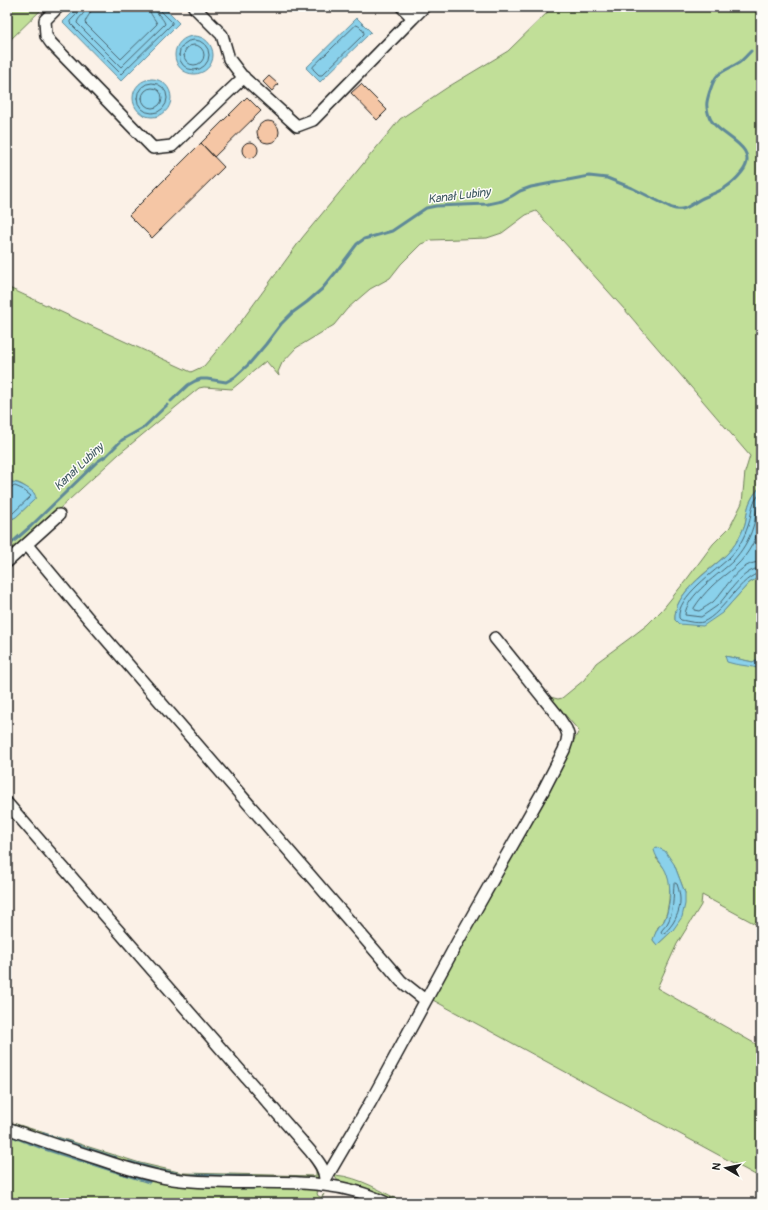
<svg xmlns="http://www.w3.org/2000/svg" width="768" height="1210" viewBox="0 0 768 1210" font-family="Pangolin,sans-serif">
  <rect width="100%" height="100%" fill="#fbf1e7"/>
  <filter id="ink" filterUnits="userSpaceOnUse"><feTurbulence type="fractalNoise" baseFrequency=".025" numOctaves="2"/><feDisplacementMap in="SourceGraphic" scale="8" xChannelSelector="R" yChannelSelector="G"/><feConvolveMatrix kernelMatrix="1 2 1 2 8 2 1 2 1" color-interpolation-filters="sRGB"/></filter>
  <g filter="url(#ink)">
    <path fill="#c1df98" stroke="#6e7e5a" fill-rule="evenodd" d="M7 7H44L7 43Z
      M553 7H761V485C758 490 753 495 751 500 747 507 747 516 745 524 741 536 735 546 726 555 709 571 673 593 675 620L722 613 749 583 761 576V657L753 662 725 656 761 669V927L702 895 701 905 677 944 657 988 761 1047V1178L431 999 579 731 550 697 558 699 562 698 584 680 596 663 630 638 647 625 662 610 687 579 713 544 730 527 742 503 745 472 750 456 625 310 536 211 526 215 502 233 487 238 432 240 421 244 401 264 390 278 370 289 356 301 347 309 334 325 296 348 282 363 278 372 279 376 266 361 232 389 204 387 199 388 119 454 7 557V521L16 517 35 499 34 493C24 487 18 478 7 485V287L191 372 204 366 240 323 302 238 400 119 448 87 508 51ZM656 858 674 864 685 893 673 930 657 945 653 940 658 927 663 923 667 912 669 900 670 883 668 876 665 869Z
      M13 1123 140 1163 183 1173 316 1176V1166L320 1178 319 1180 166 1176 15 1127Z
      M7 1130 125 1170 320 1188 317 1193 318 1196 321 1197 324 1194 319 1203H7Z
      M335 1175C360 1177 383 1192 404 1203H379L339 1182 335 1177Z"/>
    <path fill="#8ad1eb" stroke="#5e8998" d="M78 7H163L179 23 121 81 63 22Z
      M357 18 371 32 320 82 306 68Z
      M175 55a19 19 0 1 1 38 0a19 19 0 1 1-38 0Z
      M133 98a19 19 0 1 1 38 0a19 19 0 1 1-38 0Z
      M12 482C17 482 34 490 35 495 36 496 35 497 35 499L16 517 7 521V485Z
      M761 485V576L749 583 722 613 703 626 679 624 675 620C673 593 709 572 726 555 735 546 741 536 745 524 747 516 747 507 751 500 753 495 758 490 761 485Z
      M725 656 753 662 761 657V669C750 665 738 666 727 662Z
      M656 847 665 851 674 864 685 893V904L682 917 673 930 657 945 653 940C654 936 656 932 658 928 659 926 662 924 664 921 670 909 672 888 667 875 664 865 657 861 654 850Z"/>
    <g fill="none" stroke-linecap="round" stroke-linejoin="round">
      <path stroke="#48646f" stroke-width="1" d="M81 7 80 11 70 21V23L121 74 172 24V22L161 11 160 7
        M86 7C85 15 78 17 77 23L121 67 165 24C163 17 156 15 155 7
        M92 7C91 15 86 17 85 23L121 59 157 24C155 18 150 16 149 7
        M356 25C359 25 364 30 364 34L322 75H319L313 69V67Z
        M179 55a15 15 0 1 1 30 0a15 15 0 1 1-30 0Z
        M184 55a10 10 0 1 1 20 0a10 10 0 1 1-20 0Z
        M137 98a15 15 0 1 1 30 0a15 15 0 1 1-30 0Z
        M142 98a10 10 0 1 1 20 0a10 10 0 1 1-20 0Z
        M7 488 15 486 22 489 31 496 13 513 7 517
        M761 492C759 495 756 499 754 502 751 509 751 519 748 526 744 538 738 549 729 558 716 571 676 597 679 618L681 620C687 621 697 624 703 622 724 613 741 575 761 573
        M761 501C756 508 756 518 753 527 749 540 742 551 733 561 720 574 686 595 685 615L701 617C706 613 712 610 717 606 729 594 742 569 761 568
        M761 521C757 538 749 554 736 566 728 573 719 579 712 586 705 593 699 600 694 608V610L699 611C704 608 709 605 713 602 727 588 738 562 761 562
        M675 883 677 884C682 898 681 910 673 923 670 927 667 932 662 934L661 932C662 929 665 927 667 924 674 913 673 897 674 884Z"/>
      <path stroke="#5e8998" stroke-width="3" d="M759 43 761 39
        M171 401 188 385 195 381 201 379H207L226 382 235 377 249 364 266 344 281 324 292 313 307 302 322 289 336 272 357 244 364 239 392 231 426 208 436 206 488 204 502 201 512 196 520 191 531 187 589 176 607 178 632 188 672 208C686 213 692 202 705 197 721 191 731 186 742 172 760 149 726 138 714 124 709 119 706 109 707 102 708 96 713 80 717 76 723 70 733 67 740 62 744 59 747 55 751 51
        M7 547 31 526 98 461 106 456 122 440 143 428 167 405
        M7 1134 45 1149 149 1182
        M43 1134 116 1158
        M129 1162 158 1170 180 1174
        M192 1175 256 1177
        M204 1187 255 1188"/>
    </g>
    <path fill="#f5c6a5" stroke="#1c1c1c" d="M269 76 278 84 272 91 263 82Z
      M361 84 387 110 377 120 351 93Z
      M247 97 261 111 214 157 201 143Z
      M257 132a11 11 0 1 1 22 0a11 11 0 1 1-22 0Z
      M242 150a8 8 0 1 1 16 0a8 8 0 1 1-16 0Z
      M201 143 224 167 152 238 129 215Z"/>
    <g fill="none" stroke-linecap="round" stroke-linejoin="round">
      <defs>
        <path id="minor" d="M58 7 45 20 46 36 51 43 153 148 172 146 244 77
          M194 7 222 35 229 59 242 76 297 126 313 120 413 18
          M402 7 413 18 424 7
          M27 545 87 617 390 968 401 981 425 1000
          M7 562 59 515
          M7 803 311 1152C317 1160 325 1169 325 1179
          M7 1128C37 1139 68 1149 99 1159 125 1168 153 1177 181 1180 248 1188 324 1171 386 1203
          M322 1185 370 1103 458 941 543 791 564 750 567 741 568 735 566 729 557 715 495 638"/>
      </defs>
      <use href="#minor" stroke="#1c1c1c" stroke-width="14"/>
      <use href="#minor" stroke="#fdfcf7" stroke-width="11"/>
    </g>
  </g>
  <g text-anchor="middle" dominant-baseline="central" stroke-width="3" stroke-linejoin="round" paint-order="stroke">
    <g font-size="12" font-style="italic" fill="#425b64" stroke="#fdfcf7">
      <text transform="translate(459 196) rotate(-7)">Kanał Lubiny</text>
      <text transform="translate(79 467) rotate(-43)">Kanał Lubiny</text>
    </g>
  </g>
  <rect width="768" height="1210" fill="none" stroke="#fdfcf7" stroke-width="24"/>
  <rect x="12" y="12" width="744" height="1186" fill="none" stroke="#1c1c1c" stroke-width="1.5" filter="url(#ink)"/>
  <g transform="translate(726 1168) rotate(279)" stroke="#fdfcf7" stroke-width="3" paint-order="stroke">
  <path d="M0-3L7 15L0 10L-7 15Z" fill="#1c1c1c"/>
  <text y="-6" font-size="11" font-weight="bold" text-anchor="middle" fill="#1c1c1c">N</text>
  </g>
</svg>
